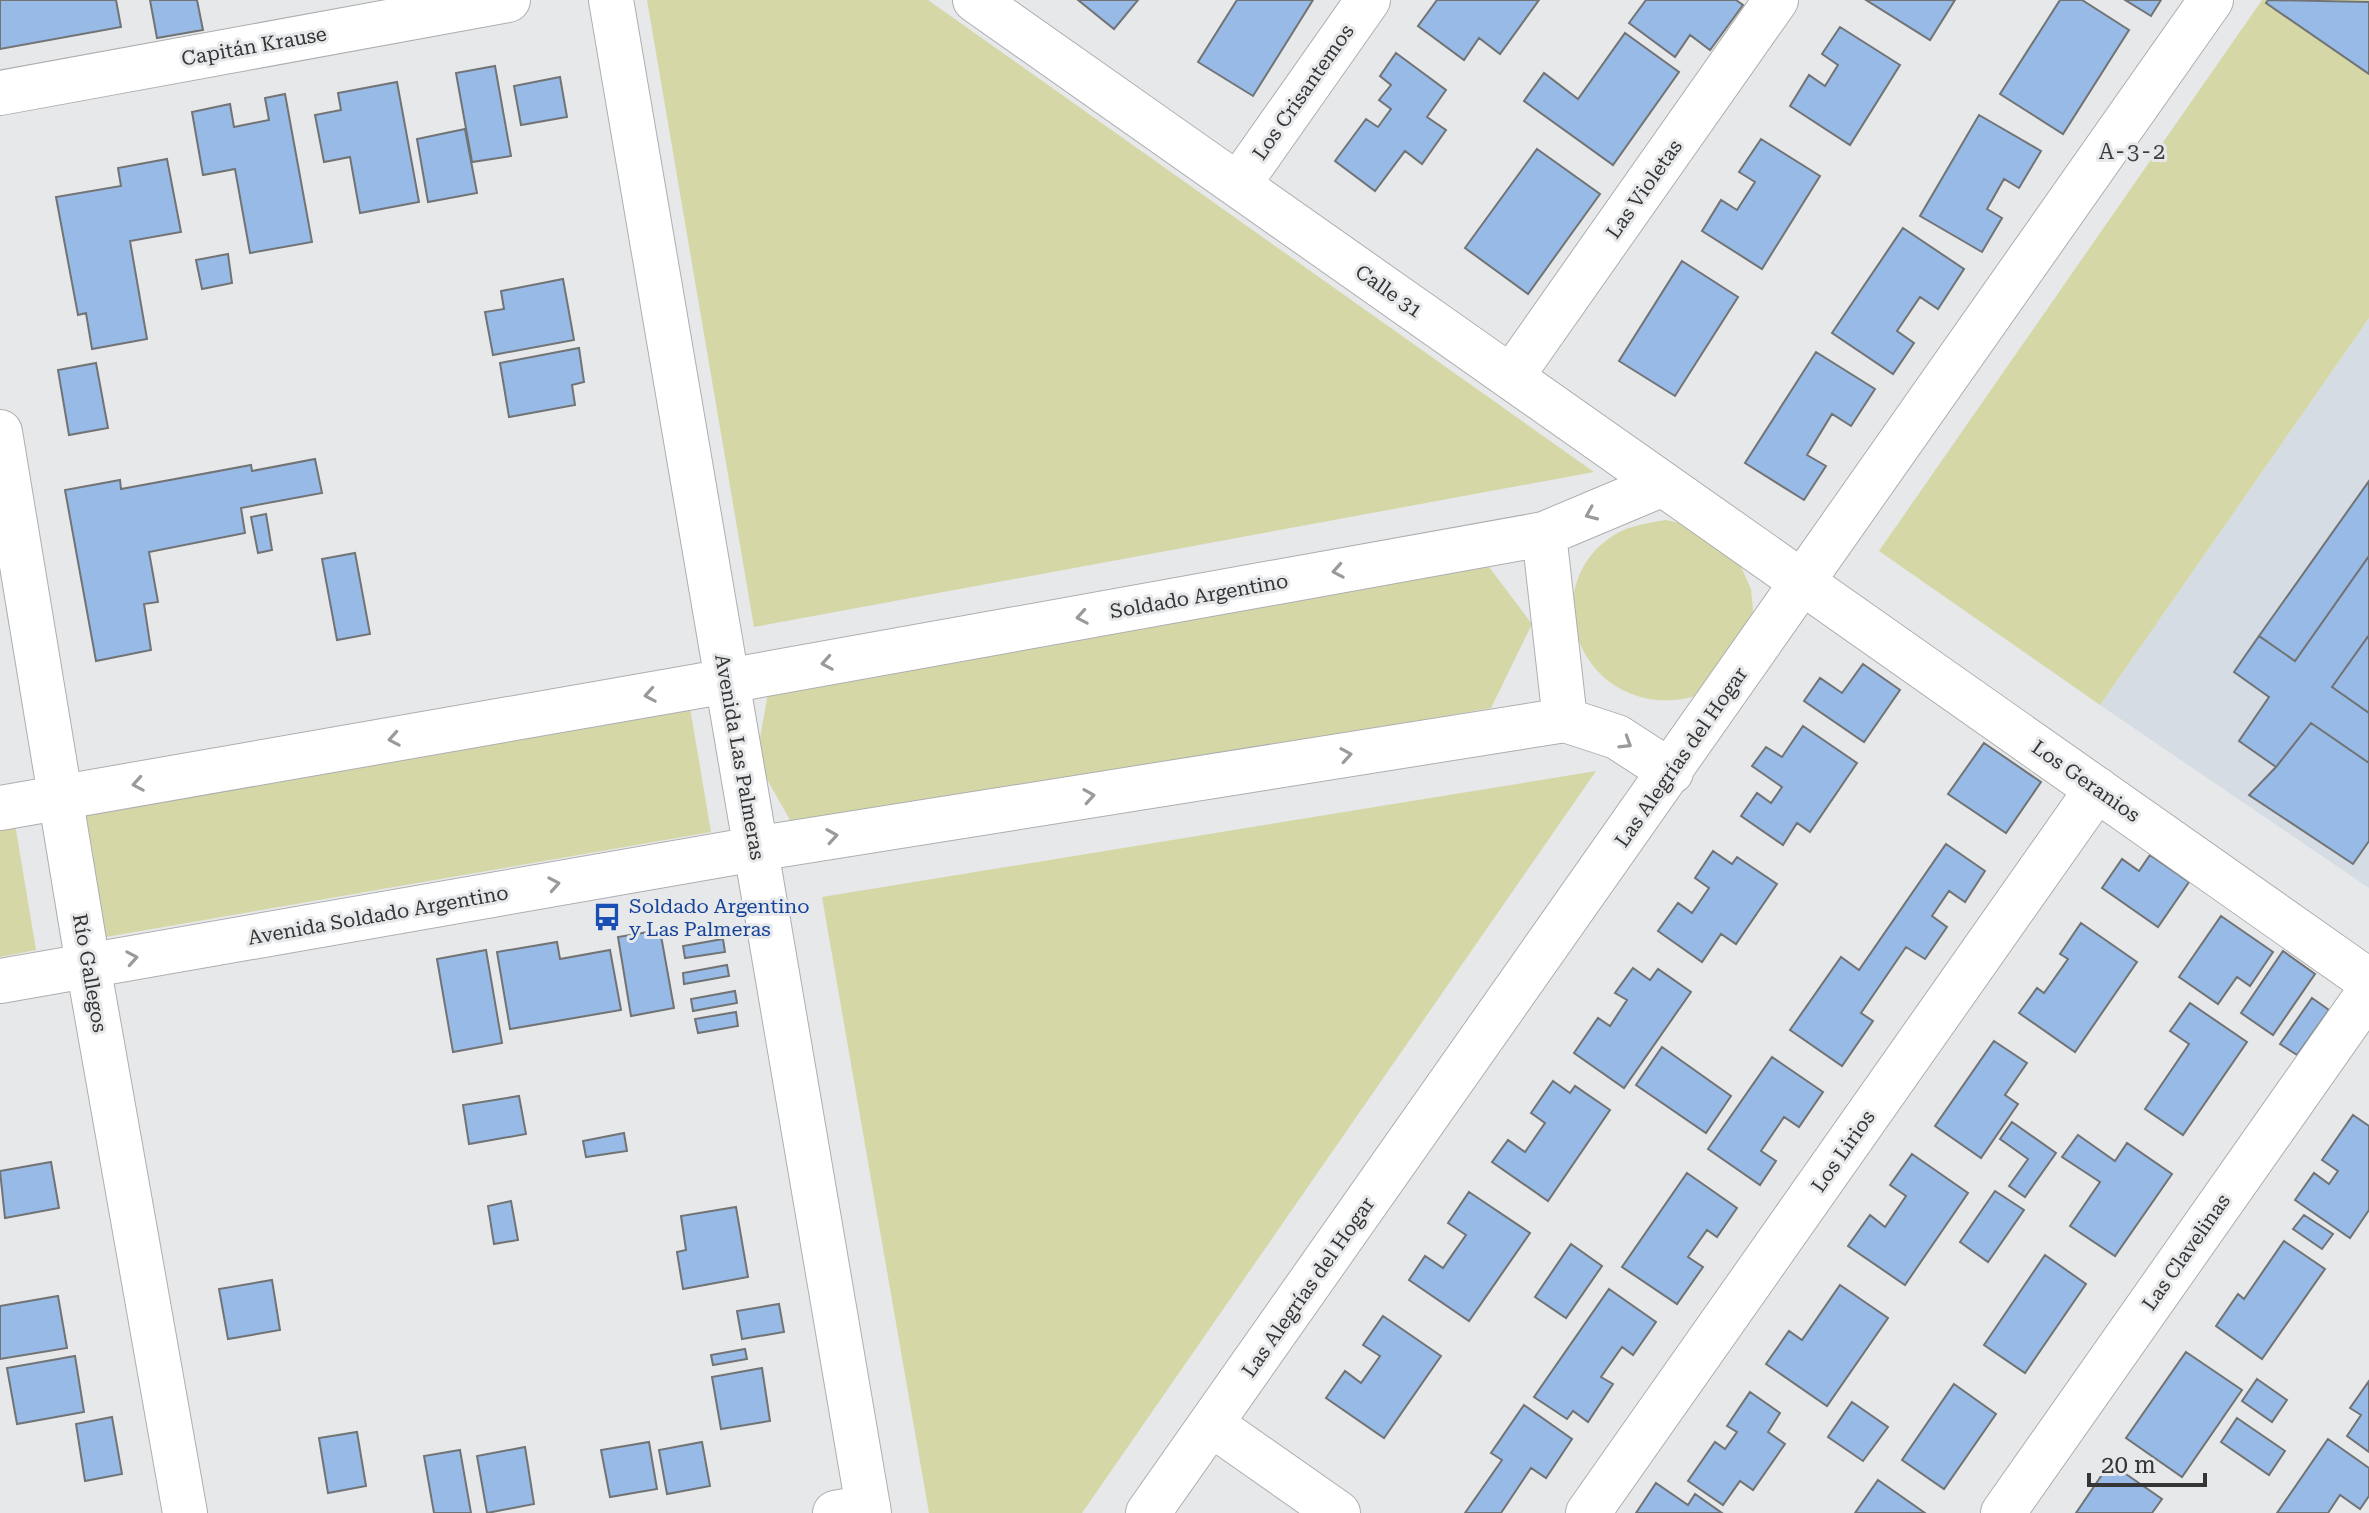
<svg xmlns="http://www.w3.org/2000/svg" width="2369" height="1513" viewBox="0 0 2369 1513" font-family="'Roboto Serif',serif">
  <rect width="100%" height="100%" fill="#e6e8ea"/>
  <path fill="#d6dce4" d="M2369 318V888L2100 705Z"/>
  <path fill="#d5d8a6" d="M647 0H928L1594 472 754 627Z
    M2262 0H2369V318L2100 705 1879 551Z
    M1666 520 1694 526 1738 560 1751 589 1754 620C1744 633 1708 688 1699 694 1688 700 1669 701 1657 700 1571 691 1541 581 1614 535 1631 525 1648 523 1666 520Z
    M1480 555 1532 624 1491 708 795 829 756 760 769 688Z
    M688 696 711 832 106 937 84 801Z
    M1596 771 1082 1513H929L822 897Z
    M15 824 36 950 0 957V827Z"/>
  <path fill="#98bae6" stroke="#717374" stroke-width="2" d="M0 0H116L121 27 0 49Z
    M150 0H197L203 30 157 38Z
    M1078 0H1138L1114 29Z
    M1237 0H1313L1253 96 1198 62Z
    M1437 0H1539L1500 54 1479 38 1464 60 1418 26Z
    M1646 0H1736L1743 5 1710 50 1690 35 1675 57 1629 23Z
    M1866 0H1955L1930 40Z
    M2060 0H2082L2129 30 2063 134 2000 94Z
    M2125 0H2161L2151 16Z
    M2268 0 2369 2V74L2266 3Z
    M1840 27 1900 65 1850 145 1790 106 1809 75 1825 86 1838 65 1822 54Z
    M1625 33 1679 72 1613 165 1524 101 1544 73 1578 99Z
    M1396 53 1446 90 1427 117 1446 130 1422 164 1405 151 1375 191 1335 161 1366 119 1378 127 1391 109 1379 100 1391 85 1380 76Z
    M495 66 511 156 472 162 456 73Z
    M560 77 567 117 521 125 514 86Z
    M397 82 419 202 360 213 350 157 324 162 315 115 341 110 338 93Z
    M285 94 312 242 250 253 235 169 203 175 192 112 230 104 234 127 269 120 265 98Z
    M1979 115 2041 151 2019 188 2004 179 1987 209 2002 218 1982 252 1920 216Z
    M465 129 477 193 428 202 417 139Z
    M1761 139 1820 176 1762 269 1702 231 1721 200 1737 210 1755 182 1739 172Z
    M1537 149 1600 194 1528 294 1465 248Z
    M167 159 181 232 130 241 147 339 92 349 86 313 78 315 56 197 121 186 118 168Z
    M1903 228 1964 269 1938 309 1920 297 1897 331 1914 343 1893 374 1832 333Z
    M228 254 232 283 202 289 196 260Z
    M1682 261 1738 297 1675 396 1619 361Z
    M563 279 574 340 493 355 485 312 504 309 501 291Z
    M579 348 584 382 572 385 575 405 509 417 500 363Z
    M1816 352 1875 389 1851 426 1832 414 1807 455 1826 466 1804 500 1745 463Z
    M96 363 108 428 69 435 58 370Z
    M315 459 322 493 241 508 245 533 149 552 158 602 144 604 151 650 96 661 65 490 120 480 121 489 251 465 252 471Z
    M2369 481V556L2295 661 2259 636Z
    M266 514 272 550 258 553 251 517Z
    M355 553 370 634 337 640 322 559Z
    M2369 556V635L2332 687 2369 713V763L2311 723 2276 767 2239 741 2269 697 2234 672 2259 636 2295 661Z
    M2369 635V713L2332 687Z
    M1863 664 1900 690 1864 742 1804 701 1820 678 1842 693Z
    M2311 723 2369 763V841L2353 864 2249 795 2276 767Z
    M1803 726 1857 763 1810 832 1797 823 1783 845 1741 816 1757 793 1771 803 1782 787 1752 766 1766 747 1782 757Z
    M1984 743 2041 782 2006 833 1948 794Z
    M1946 844 1985 871 1965 902 1949 891 1932 916 1947 927 1925 959 1906 947 1861 1013 1873 1021 1842 1066 1790 1030 1841 957 1859 970Z
    M1713 851 1732 864 1737 857 1777 884 1736 944 1721 934 1702 962 1658 931 1678 903 1692 913 1709 888 1695 878Z
    M2150 855 2189 882 2158 927 2102 888 2122 859 2139 871Z
    M2221 916 2273 952 2250 986 2237 977 2218 1004 2179 977Z
    M2081 923 2137 962 2075 1052 2019 1013 2037 988 2044 993 2068 959 2060 954Z
    M660 930 674 1008 631 1016 618 937Z
    M723 939 725 952 685 958 683 946Z
    M557 942 560 959 610 950 621 1010 510 1029 497 952Z
    M486 950 502 1043 453 1052 437 959Z
    M2283 951 2315 974 2273 1035 2241 1013Z
    M727 965 729 976 684 984 683 973Z
    M1633 968 1650 980 1658 969 1691 992 1624 1088 1574 1053 1598 1018 1610 1026 1627 1000 1615 993Z
    M735 991 737 1003 693 1011 691 999Z
    M2312 998 2329 1010 2297 1055 2280 1044Z
    M2190 1003 2247 1042 2183 1135 2145 1109 2189 1044 2170 1031Z
    M736 1012 738 1026 698 1033 695 1019Z
    M1994 1041 2027 1063 2005 1095 2018 1104 1981 1158 1935 1126Z
    M1662 1047 1731 1096 1706 1133 1636 1085Z
    M1772 1057 1823 1092 1799 1127 1784 1117 1761 1151 1776 1161 1760 1185 1708 1149Z
    M1553 1081 1570 1093 1575 1086 1610 1110 1548 1201 1492 1162 1508 1140 1525 1152 1545 1123 1531 1113Z
    M519 1096 526 1134 469 1144 463 1105Z
    M2353 1115 2369 1126V1210L2350 1238 2295 1200 2314 1173 2329 1184 2338 1171 2322 1160Z
    M2012 1122 2056 1153 2025 1197 2009 1186 2028 1159 2000 1139Z
    M624 1133 627 1151 586 1157 583 1141Z
    M2078 1135 2115 1161 2127 1143 2172 1174 2115 1256 2070 1226 2100 1182 2062 1157Z
    M1912 1154 1968 1193 1905 1285 1848 1246 1870 1215 1885 1227 1906 1196 1890 1185Z
    M51 1162 59 1208 5 1218 0 1171Z
    M1687 1173 1737 1208 1717 1237 1707 1230 1688 1257 1703 1267 1677 1304 1622 1267Z
    M1995 1191 2024 1210 1988 1262 1960 1242Z
    M1469 1192 1530 1233 1469 1321 1409 1280 1425 1256 1443 1268 1466 1235 1448 1223Z
    M511 1201 518 1240 494 1244 488 1206Z
    M736 1207 748 1277 683 1289 677 1252 686 1250 681 1216Z
    M2304 1215 2333 1234 2322 1249 2293 1229Z
    M2284 1241 2325 1269 2262 1359 2216 1326 2238 1294 2244 1299Z
    M1571 1244 1602 1266 1566 1318 1535 1297Z
    M2045 1255 2086 1284 2025 1373 1984 1345Z
    M272 1280 280 1330 228 1339 219 1289Z
    M1840 1285 1888 1318 1827 1406 1766 1364 1789 1331 1802 1340Z
    M1609 1289 1656 1322 1633 1355 1622 1347 1601 1377 1613 1384 1588 1422 1573 1411 1567 1419 1534 1397Z
    M58 1296 67 1348 0 1359V1306Z
    M779 1304 784 1332 742 1339 737 1311Z
    M1383 1316 1441 1356 1384 1438 1326 1398 1345 1371 1361 1383 1380 1356 1363 1345Z
    M745 1349 747 1359 713 1365 711 1355Z
    M2186 1352 2242 1390 2182 1477 2126 1438Z
    M75 1356 84 1412 17 1424 7 1368Z
    M762 1368 770 1421 721 1429 712 1377Z
    M2257 1379 2287 1400 2272 1422 2242 1401Z
    M2369 1381V1452L2347 1436 2361 1415 2350 1408Z
    M1954 1384 1996 1414 1944 1489 1902 1460Z
    M1750 1392 1780 1413 1768 1432 1785 1444 1753 1490 1740 1481 1723 1505 1688 1481 1715 1442 1725 1449 1737 1432 1727 1426Z
    M1852 1402 1888 1427 1863 1461 1828 1437Z
    M1524 1405 1572 1439 1546 1478 1531 1468 1501 1513H1465L1502 1460 1491 1453Z
    M112 1417 122 1474 85 1481 76 1424Z
    M2237 1418 2285 1451 2269 1475 2221 1442Z
    M357 1432 366 1486 328 1493 319 1438Z
    M2328 1439 2369 1468V1496L2360 1509 2340 1495 2328 1513H2277Z
    M649 1442 657 1489 610 1497 601 1450Z
    M702 1442 710 1486 667 1494 659 1450Z
    M525 1447 534 1504 487 1513 477 1456Z
    M460 1450 471 1513H434L424 1456Z
    M2110 1463 2162 1499 2152 1513H2076Z
    M1878 1480 1925 1513H1855Z
    M1656 1483 1688 1505 1695 1494 1722 1513H1636Z"/>
  <g fill="none" stroke-linecap="round" stroke-linejoin="round">
    <defs>
      <path id="minor" d="M975 0 2369 981
        M0 93 508 0
        M1238 185 1368 0
        M1511 377 1776 0
        M0 432 88 965 185 1513
        M1544 534 1565 720
        M727 681 1544 534 1663 484
        M755 849 1565 720 1617 737 1671 772
        M1211 1424 1338 1513
        M835 1513 868 1507
        M1148 1513 2211 0
        M1588 1513 2097 789
        M2003 1513 2369 992"/>
      <path id="major" d="M611 0 869 1513
        M0 808 727 681
        M0 981 755 849"/>
    </defs>
    <use href="#minor" stroke="#adaeb0" stroke-width="46"/>
    <use href="#major" stroke="#adaeb0" stroke-width="46"/>
    <use href="#minor" stroke="#fff" stroke-width="44"/>
    <use href="#major" stroke="#fff" stroke-width="44"/>
  </g>
  <defs><path id="oneway-chevron" d="M-2-3.5L2.5 0L-2 3.5" fill="none" stroke-width="1.6" stroke-linecap="round" stroke-linejoin="round" transform="scale(2)"/></defs>
  <g stroke="#9a9a9a">
    <use href="#oneway-chevron" transform="translate(1591 514) rotate(157)"/>
    <use href="#oneway-chevron" transform="translate(1338 571) rotate(170)"/>
    <use href="#oneway-chevron" transform="translate(1082 617) rotate(170)"/>
    <use href="#oneway-chevron" transform="translate(827 663) rotate(170)"/>
    <use href="#oneway-chevron" transform="translate(650 695) rotate(170)"/>
    <use href="#oneway-chevron" transform="translate(394 739) rotate(170)"/>
    <use href="#oneway-chevron" transform="translate(1626 743) rotate(32)"/>
    <use href="#oneway-chevron" transform="translate(1346 755) rotate(-9)"/>
    <use href="#oneway-chevron" transform="translate(138 784) rotate(170)"/>
    <use href="#oneway-chevron" transform="translate(1089 796) rotate(-9)"/>
    <use href="#oneway-chevron" transform="translate(832 836) rotate(-9)"/>
    <use href="#oneway-chevron" transform="translate(554 884) rotate(-10)"/>
    <use href="#oneway-chevron" transform="translate(132 958) rotate(-10)"/>
  </g>
  <defs>
    <symbol id="bus-bare" viewBox="-9 -9 18 18"><path d="M-5-6H5V4H4V6H2V4H-2V6H-4V4H-5ZM-3.5-4V0h7V-4ZM-3.5 1.2v1.5H-2V1.2ZM2 1.2v1.5H3.5V1.2Z" fill="#1a4fb4" stroke="#e6e8ea" stroke-width="2.5" paint-order="stroke"/></symbol>
  </defs>
  <g fill-rule="evenodd">
    <use href="#bus-bare" x="587" y="897" width="40" height="40"/>
  </g>
  <g text-anchor="middle" dominant-baseline="central" stroke-width="6" stroke-linejoin="round" paint-order="stroke">
    <g font-size="20" fill="#353536" stroke="#e6e8ea">
      <text transform="translate(254 46) rotate(-10)">Capitán Krause</text>
      <text transform="translate(1303 92) rotate(-55)">Los Crisantemos</text>
      <text transform="translate(1644 189) rotate(-55)">Las Violetas</text>
      <text transform="translate(1389 291) rotate(35)">Calle 31</text>
      <text transform="translate(1199 596) rotate(-10)">Soldado Argentino</text>
      <text transform="translate(740 757) rotate(80)">Avenida Las Palmeras</text>
      <text transform="translate(1681 757) rotate(-55)">Las Alegrías del Hogar</text>
      <text transform="translate(2086 781) rotate(35)">Los Geranios</text>
      <text transform="translate(378 915) rotate(-10)">Avenida Soldado Argentino</text>
      <text transform="translate(90 973) rotate(80)">Río Gallegos</text>
      <text transform="translate(1843 1151) rotate(-55)">Los Lirios</text>
      <text transform="translate(2186 1252) rotate(-55)">Las Clavelinas</text>
      <text transform="translate(1308 1287) rotate(-55)">Las Alegrías del Hogar</text>
    </g>
    <g font-size="20" fill="#164399" stroke="#e6e8ea" text-anchor="start">
      <text x="629" y="906">Soldado Argentino<tspan x="629" dy="23">y Las Palmeras</tspan></text>
    </g>
    <g font-size="22" letter-spacing="2" fill="#3d3e3f" stroke="#e6e8ea">
      <text x="2133" y="151">A-3-2</text>
    </g>
  </g>
  <path d="M2089 1473v12h116v-12" fill="none" stroke="#353536" stroke-width="4"/>
  <text x="2101" y="1473" font-size="24" fill="#353536" stroke="#e6e8ea" stroke-width="6" paint-order="stroke">20 m</text>
</svg>
